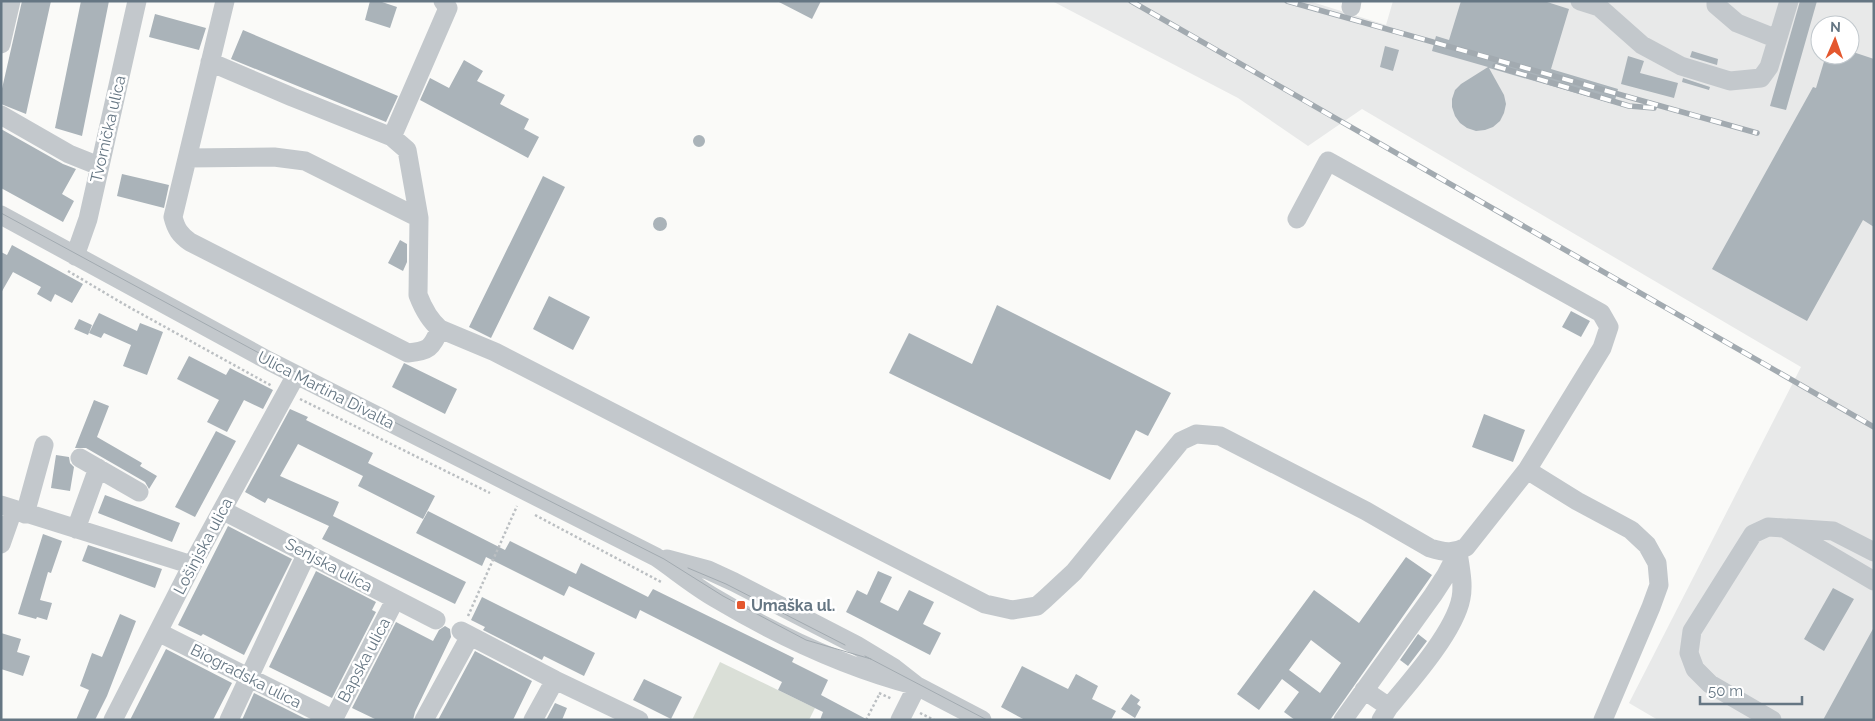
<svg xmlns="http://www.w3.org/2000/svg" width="1875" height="721" viewBox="0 0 1875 721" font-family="Raleway,sans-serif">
  <rect width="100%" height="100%" fill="#fafaf8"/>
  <path fill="#e8e9e9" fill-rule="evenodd" d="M1052 1H1309L1386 25 1393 1H1874V720H1658L1629 703 1801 367 1362 109 1308 146 1238 98ZM1820 25H1850V55H1820Z"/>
  <path fill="#dadfd7" d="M720 662 815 708 809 720H692Z"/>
  <path fill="#aab3b9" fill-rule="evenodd" d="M22 1H51L26 114 1 104V93Z
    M81 1H109L82 136 55 128Z
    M370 1H379L397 7 390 28 365 20Z
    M777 1H821L812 19Z
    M1461 1H1544L1569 9 1551 69 1618 89 1614 104 1489 68 1504 95 1506 104 1504 113 1500 121 1493 127 1485 130 1476 131 1467 128 1460 123 1455 116 1452 107V99L1455 90 1461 84 1488 67 1432 51 1436 36 1449 40Z
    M1800 1H1817L1786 110 1770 106Z
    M155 14 206 28 199 50 149 37Z
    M243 30 398 96 386 122 231 59Z
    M1385 46 1399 50 1393 71 1380 67Z
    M1692 51 1718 59 1717 65 1690 57Z
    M1850 51 1874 59V227L1863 220 1807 321 1712 269 1813 87 1816 88 1826 55H1850Z
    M1628 56 1644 61 1640 73 1678 83 1674 98 1621 84Z
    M464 60 483 71 477 81 505 95 500 104 529 119 524 129 539 137 528 158 420 100 430 78 449 88Z
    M1683 78 1710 87 1709 90 1682 82Z
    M1 129 63 164 76 169 62 194 74 201 63 222 1 188Z
    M693 141a6 6 0 1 1 12 0a6 6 0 1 1-12 0Z
    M122 174 169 185 164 208 117 196Z
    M543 176 565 187 491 338 469 327Z
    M653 224a7 7 0 1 1 14 0a7 7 0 1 1-14 0Z
    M400 240 407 244V262L403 271 388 263Z
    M12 245 83 284 72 303 55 294 51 302 37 294 41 287 13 272 1 293V252L7 255Z
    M549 296 590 317 573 350 533 329Z
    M997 305 1171 393 1148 436 1136 430 1110 480 889 373 909 333 972 364Z
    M1571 311 1590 321 1581 337 1562 327Z
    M99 313 137 331 140 323 163 332 147 375 123 366 131 345 104 333 101 338 89 333Z
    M79 319 92 325 88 335 74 329Z
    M189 356 226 375 230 368 273 390 263 409 244 400 227 432 207 422 219 400 177 379Z
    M404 363 457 389 445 414 392 387Z
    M94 400 109 406 97 437 142 463 140 466 157 476 149 489 145 482 86 448H75Z
    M290 409 308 417 306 420 373 453 368 463 435 496 423 519 358 486 363 476 298 444 280 476 339 502 333 516 466 582 455 604 322 539 329 526 268 498 265 503 245 492Z
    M1484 414 1525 430 1513 462 1472 447Z
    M216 431 236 441 195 517 175 507Z
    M56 455 69 457 70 463 74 467 70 491 51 488Z
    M105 495 180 523 172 542 98 513Z
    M428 511 505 550 510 541 576 574 581 563 648 597 653 589 794 658 792 662 828 680 821 695 868 720H820L823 712 778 690 782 682 640 610 636 619 569 586 564 596 486 557 482 566 416 533Z
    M228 526 292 559 244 655 203 634 201 636 178 625Z
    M43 534 62 541 51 573 48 572 40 600 52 603 47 620 37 617 36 619 18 614Z
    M88 545 162 569 155 588 82 561Z
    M1406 557 1432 575 1330 720H1295L1284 712 1299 692 1282 679 1259 710 1237 694 1314 590 1359 623ZM1311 640 1341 663 1320 693 1289 670Z
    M316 571 376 602 372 610 376 612 332 698 269 667Z
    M878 571 892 577 880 602 898 611 909 590 934 602 923 624 941 633 930 655 846 612 857 590 867 595Z
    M1833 588 1854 599 1824 651 1804 639Z
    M482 597 595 653 584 676 544 656 542 660 483 630 485 627 471 620Z
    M120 614 136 621 107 696 95 720H76L89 690 80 686 92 653 102 657Z
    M396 622 433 641 439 630 445 626 450 629 451 637 415 712 413 720H377L352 708Z
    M1874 627V720H1823Z
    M1 633 21 639 17 652 30 656 23 676 1 669Z
    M1418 634 1427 641 1408 666 1400 660Z
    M166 649 232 683 213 720H130Z
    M475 651 532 681 513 720H438Z
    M1022 666 1068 689 1076 674 1098 686 1092 699 1116 711 1111 720H1025L1001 707Z
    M644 679 682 697 671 719 633 700Z
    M254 693 308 720H242Z
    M1131 694 1140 700 1137 704 1141 707 1135 718 1121 709Z
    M555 703 567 708 562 720H546Z"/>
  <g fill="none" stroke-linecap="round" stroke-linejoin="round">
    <path stroke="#bbbfc2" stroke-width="2.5" stroke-dasharray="2.5 2.5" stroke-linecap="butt" d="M68 271 127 306 272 386
      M300 399 490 493
      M535 515 663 583
      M468 616 517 506
      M879 693 892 699
      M920 713 934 720
      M866 720 880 693"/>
    <path stroke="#c3c8cc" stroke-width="19" d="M225 1 173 217C176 229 180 235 190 242L408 353C430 351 431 348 440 329
      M443 1 448 8 392 137 407 150 419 218 418 295C423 308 429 320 440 329L495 352 985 604 1012 610 1037 606 1045 599 1074 572 1181 441 1196 434 1220 436 1366 511 1430 548C1443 552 1454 554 1466 547L1527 470 1602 348 1609 327 1601 313 1328 161 1297 219
      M1580 1 1599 7 1642 45 1681 66 1730 81 1761 78 1769 67 1789 1
      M1716 1V5L1737 23 1777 39
      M1351 7 1352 1
      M1 44 11 1
      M210 62 292 97 392 137
      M1 115 69 154 99 166
      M188 158 274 157 305 161 419 218
      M1 215 269 361 656 557C675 570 694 586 715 598 777 635 847 668 917 686
      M75 256 88 219 137 1
      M80 458 139 492
      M1527 470 1577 501 1631 530 1647 545 1657 563 1659 585 1651 607 1603 720
      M1 505 192 565
      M222 510 436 620
      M25 514 44 445
      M1788 528 1833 531 1874 552
      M76 529 98 468
      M1 544 13 510
      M667 559 708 570 734 582 856 645 894 668 917 686 982 720
      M461 631 555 680 639 720
      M158 632 334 720
      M1364 690 1389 707 1381 720
      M1389 707C1411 681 1455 631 1461 598 1464 584 1460 567 1458 552
      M113 720 192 565 296 375
      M229 720 307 553
      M333 720 395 600
      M424 720 470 636
      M533 720 555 680
      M900 720 917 686
      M1343 720 1433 595 1446 575 1458 552
      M1772 720 1710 684 1695 669 1689 653 1692 631 1753 534 1768 527 1784 528 1874 581"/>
    <path stroke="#a2aab0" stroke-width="1" d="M1 213 270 359 664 559 723 596 806 640 871 659
      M688 568 726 584 845 645
      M865 656 987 720"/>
    <defs>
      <path id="rail" d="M1131 1 1874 427
        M1287 1 1757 133
        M1495 66 1629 106 1654 108"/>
    </defs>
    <use href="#rail" stroke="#a2aab0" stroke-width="5.5"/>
    <use href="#rail" stroke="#fff" stroke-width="4" stroke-dasharray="11" stroke-linecap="butt"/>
  </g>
  <rect fill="#e4572e" stroke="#fff" stroke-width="2" x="736" y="600" width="10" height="10" rx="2.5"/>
  <g text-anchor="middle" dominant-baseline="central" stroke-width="5" stroke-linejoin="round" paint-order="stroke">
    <g font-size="16" fill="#657683" stroke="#fff">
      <text transform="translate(108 129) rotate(-77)">Tvornička ulica</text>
      <text transform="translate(326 390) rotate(27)">Ulica Martina Divalta</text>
      <text transform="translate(203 546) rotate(-62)">Lošinjska ulica</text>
      <text transform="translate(329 565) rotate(28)">Senjska ulica</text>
      <text transform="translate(364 660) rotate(-62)">Bapska ulica</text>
      <text transform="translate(246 676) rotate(27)">Biogradska ulica</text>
    </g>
    <g font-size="16" font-weight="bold" fill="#657683" stroke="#fff" text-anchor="start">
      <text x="751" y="605">Umaška ul.</text>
    </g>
  </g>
  <rect width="1875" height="721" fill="none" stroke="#657683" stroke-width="5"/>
  <g transform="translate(1835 40) rotate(2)"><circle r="24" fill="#ffffff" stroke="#c1c8cd"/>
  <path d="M0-4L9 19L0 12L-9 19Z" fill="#e4572e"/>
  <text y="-8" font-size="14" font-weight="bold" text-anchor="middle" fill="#657683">N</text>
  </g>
  <path d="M1700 696v8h102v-8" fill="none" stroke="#657683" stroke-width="2.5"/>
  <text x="1708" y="696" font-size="15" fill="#657683" stroke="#ffffff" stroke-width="4" paint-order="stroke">50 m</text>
</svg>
